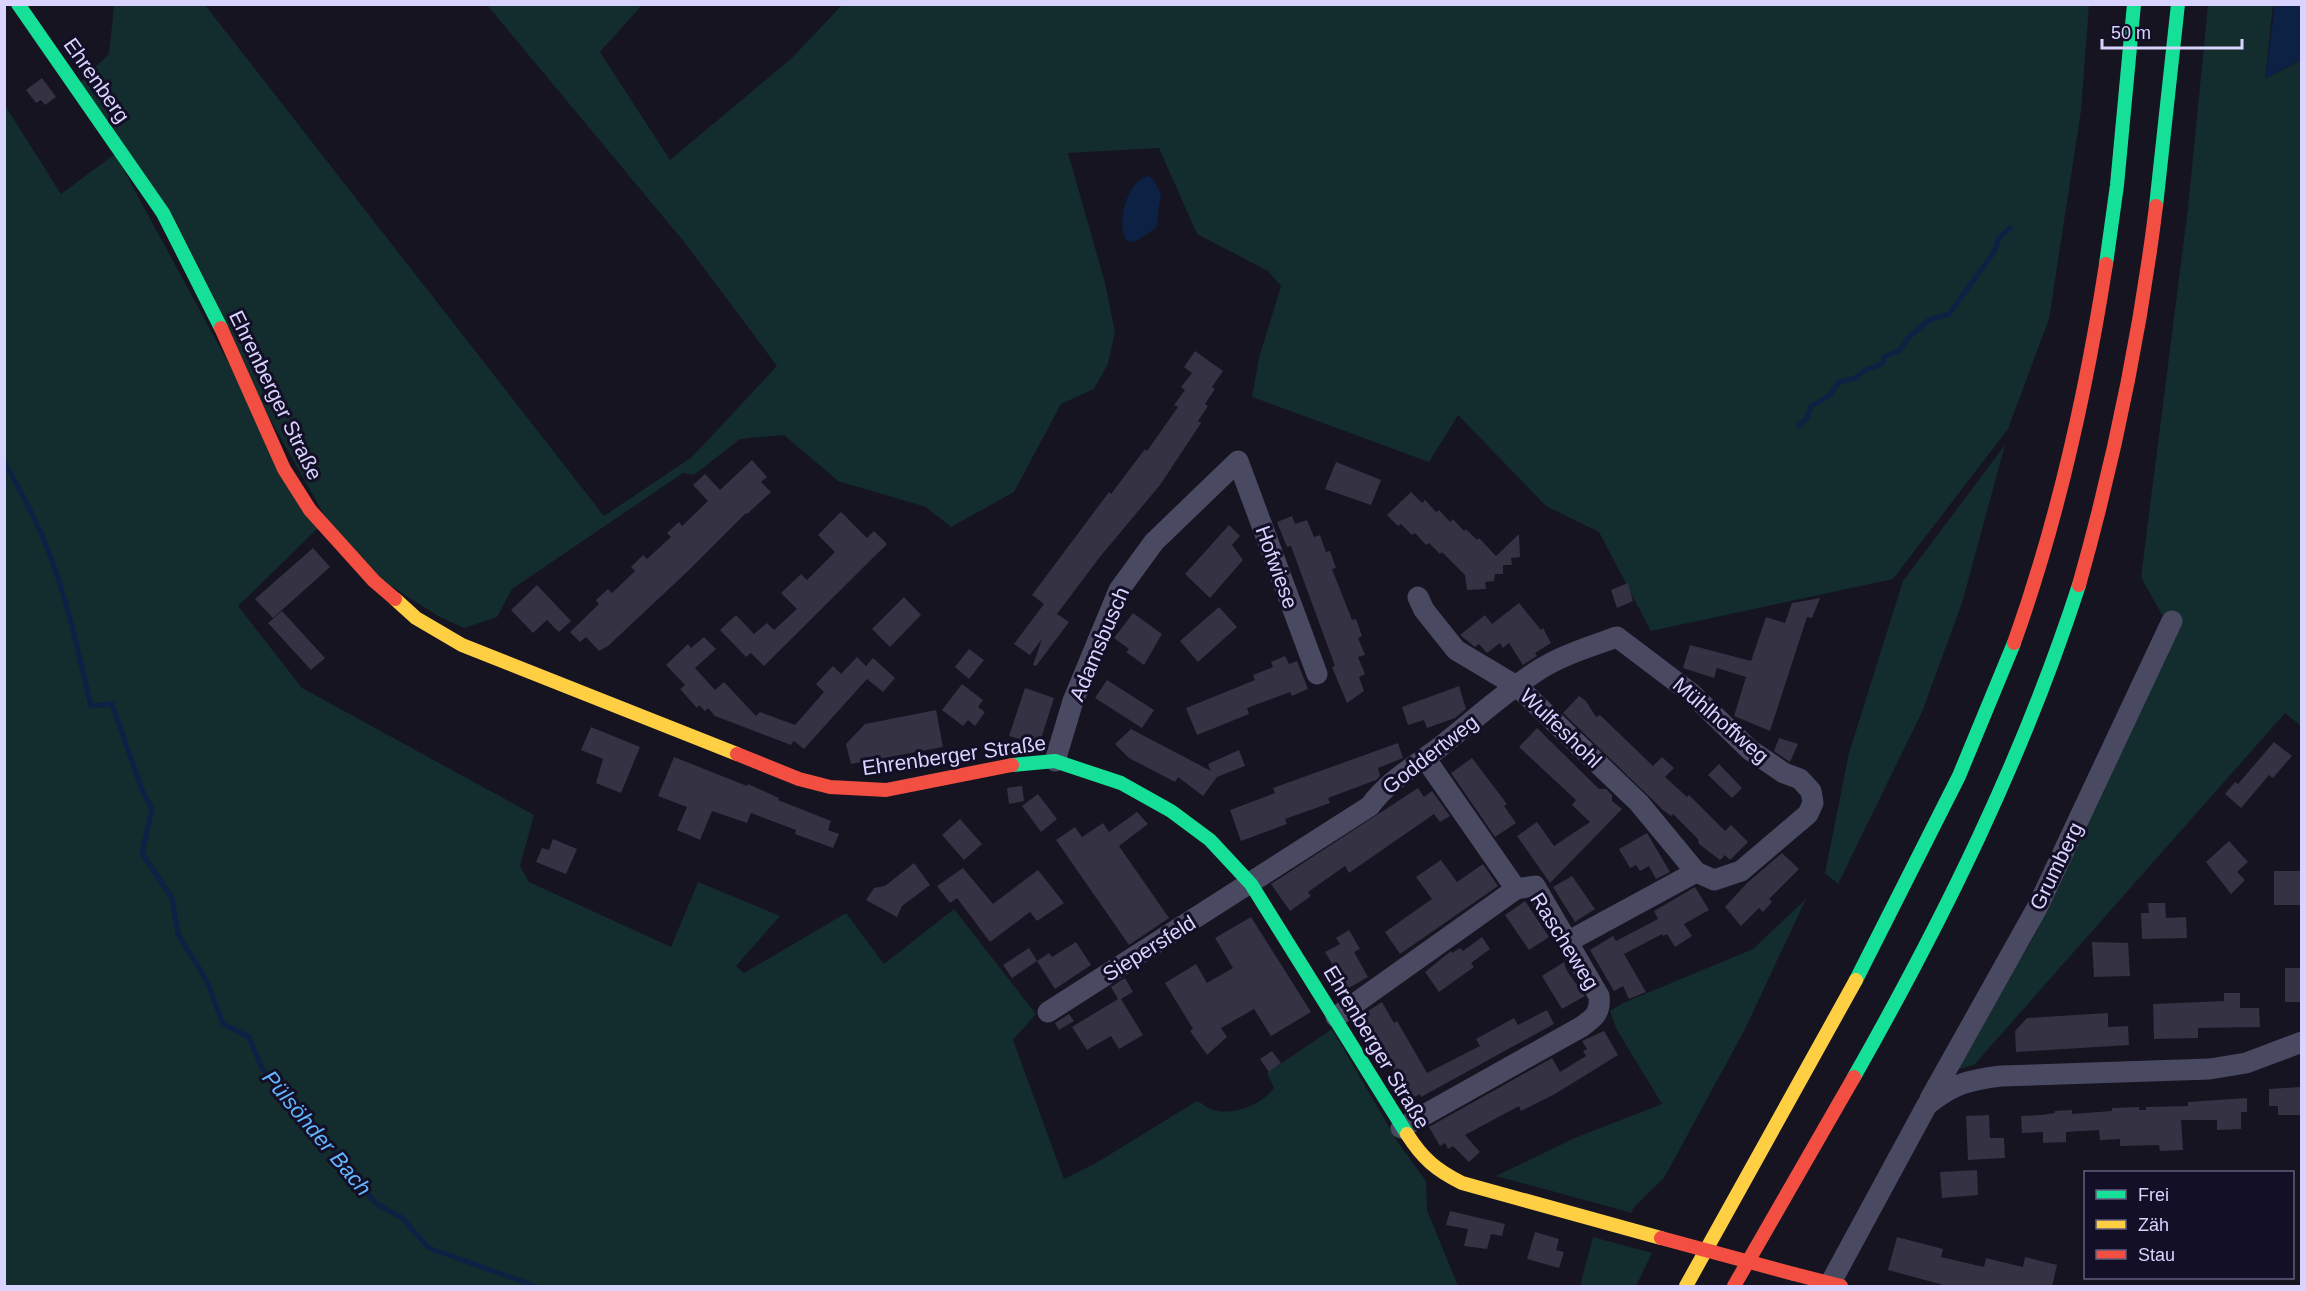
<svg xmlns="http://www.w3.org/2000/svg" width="2306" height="1291" viewBox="0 0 2306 1291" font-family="Arial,sans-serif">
  <rect width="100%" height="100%" fill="#161421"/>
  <path fill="#132c2d" d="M2269 4 2273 6 2265 79 2302 60 2301 726 2285 713 1974 1065 1955 1070 2037 931 2172 633 2141 577 2188 208 2208 5Z
    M114 5H205L604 516 692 457 777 366 685 243 487 5H642L600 52 670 160 792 58 842 5H2089L2081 111 2049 319 2008 429 1893 579 1651 631 1599 532 1546 506 1458 415 1429 462 1252 397 1259 358 1281 286 1268 271 1197 234 1159 148 1068 153 1105 283 1115 332 1108 364 1094 389 1061 404 1014 492 951 527 926 507 838 481 784 435 740 439 694 475 683 473 512 589 497 617 464 628 438 616 378 578 327 520 80 82 109 54Z
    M4 104 61 194 115 154 318 528 238 606 302 688 534 815 520 866 529 882 671 947 698 882 780 916 736 966 744 973 846 913 884 964 954 909 1036 1014 1013 1040 1064 1179 1096 1163 1197 1101C1202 1103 1208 1109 1214 1110 1234 1116 1262 1104 1274 1088L1267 1073 1332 1029 1399 1144 1426 1181 1427 1210 1458 1286H5Z
    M2005 445 1962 603 1922 712 1838 884 1825 873 1849 753 1903 581Z
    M1806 899 1744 1031 1664 1178 1633 1208 1632 1213 1496 1176 1577 1137 1662 1104 1617 1030 1610 1011 1623 1003 1753 949Z
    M1593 1237 1652 1253 1636 1286H1580Z"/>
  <path fill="#0d2144" d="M2275 4 2301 5V60L2265 79Z
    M1148 176 1153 179 1161 194 1156 228 1135 242 1127 241C1115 226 1127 180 1148 176Z"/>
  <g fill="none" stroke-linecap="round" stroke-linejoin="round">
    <path stroke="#0d2144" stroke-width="5" d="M1798 426 1807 418 1811 406 1829 396 1839 382 1855 378 1865 370 1882 364 1885 356 1899 351 1910 336 1929 320 1949 314 1994 252 1999 238 2010 228
      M4 462C22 493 39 524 51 558 69 606 79 656 91 706L112 704 142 790 152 809 142 853 172 898 178 934 207 981 223 1024 249 1037 263 1070 320 1130 350 1175 377 1204 402 1218 429 1248 535 1286"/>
  </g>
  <path fill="#343243" d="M42 78 56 97 45 105 41 100 36 103 26 90Z
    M1195 351 1223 371 1212 387 1215 389 1205 404 1208 406 1198 421 1201 423 1160 485 1099 558 1057 614 1069 622 1036 666 1033 665 1042 639 1030 655 1014 644 1044 604 1032 595 1109 492 1111 494 1145 449 1147 451 1178 407 1174 405 1185 390 1181 387 1192 373 1184 367Z
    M752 460 767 477 761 482 771 492 747 514 746 513 688 571 608 646 599 651 586 637 580 642 570 632 599 604 596 600 608 589 612 593 635 571 631 567 643 555 647 559 671 537 667 533 679 522 682 526 708 501 693 485 705 474 720 490Z
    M1336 462 1381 480 1371 505 1325 489Z
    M1411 492 1422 503 1425 500 1436 512 1439 510 1450 522 1453 519 1464 531 1466 529 1477 540 1479 538 1496 556 1519 534 1520 557 1511 558 1512 565H1503V574H1495L1494 581 1485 582 1486 589 1467 590 1465 575 1442 552 1440 554 1429 543 1426 545 1415 533 1412 535 1401 524 1398 526 1387 515Z
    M841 512 867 538 874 531 887 544 764 666 751 653 746 657 720 630 736 615 754 634 767 623 774 630 797 609 781 593 801 574 807 580 835 552 818 535Z
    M1292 516 1295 524 1307 520 1314 537 1320 535 1326 552 1330 551 1336 568 1332 569 1352 620 1356 619 1362 636 1358 638 1365 655 1358 657 1365 674 1359 677 1364 691 1347 703 1332 667 1335 666 1291 546 1287 547 1277 522Z
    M1229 525 1240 536 1232 545 1243 560 1210 598 1185 574Z
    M313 548 330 567 273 618 255 599Z
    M1628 583 1633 601 1617 608 1611 590Z
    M537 585 571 621 559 632 547 620 533 633 511 610Z
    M904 597 921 615 890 647 872 629Z
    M1820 598 1812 618 1807 617 1770 731 1734 716 1746 677 1717 668 1714 678 1683 668 1690 645 1751 661 1766 617 1785 623 1792 603Z
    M1519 603 1541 630 1543 628 1551 643 1535 653 1537 656 1523 665 1509 643 1503 648 1500 643 1487 653 1479 644 1475 647 1460 635 1485 615 1492 624Z
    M1219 607 1237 627 1198 662 1180 641Z
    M282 611 325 658 311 670 268 623Z
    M1133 613 1162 634 1144 665 1126 652 1129 649 1114 638Z
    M704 637 716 649 695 668 715 690 724 682 756 716 760 712 795 725 824 692 816 684 833 666 841 674 857 657 866 666 873 658 895 678 883 692 867 679 804 749 794 741 791 745 715 716 708 708 705 711 699 705 697 708 680 689 685 685 666 665 688 644 691 648Z
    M969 649 984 660 969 679 955 667Z
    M1285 656 1289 664 1297 661 1308 689 1292 696 1290 692 1247 708 1249 714 1197 735 1186 708 1255 680 1253 675 1273 667 1271 662Z
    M1107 680 1154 710 1142 728 1095 698Z
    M962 684 983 700 978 707 985 712 975 726 968 720 963 726 942 710Z
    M1459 686 1466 709 1455 718 1427 728 1424 720 1408 725 1402 707Z
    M1025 688 1054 698 1039 745 1009 736Z
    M1579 696 1586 701 1596 717 1600 715 1653 766 1662 757 1674 768 1665 777 1687 797 1689 795 1725 831 1731 825 1748 842 1730 860 1725 855 1720 860 1699 844 1698 839 1673 814 1671 816 1663 810 1563 713Z
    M936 710 943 747 851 764 846 744 865 724Z
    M591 727 640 747 621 793 596 783 603 759 581 750Z
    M1537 728 1599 789H1606L1612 795V801L1622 809 1550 883 1517 836 1537 822 1554 846 1590 822 1572 805 1576 800 1519 747Z
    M1131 729 1211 771 1208 764 1239 750 1245 766 1217 777 1203 796 1178 777 1175 782 1129 758 1115 744Z
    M1779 738 1798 744 1790 762 1774 751Z
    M2274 742 2292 756 2273 778 2269 775 2241 808 2225 794 2235 782 2238 784Z
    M1398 743 1403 758 1378 768 1380 776 1376 780 1328 798 1330 803 1285 819 1287 824 1241 841 1230 810 1275 793 1273 788Z
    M674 757 747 786 748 784 779 798 778 800 831 821 828 830 839 834 833 848 795 834 796 830 751 813 747 823 712 811 700 840 677 830 687 807 658 796Z
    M1472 758 1507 804 1504 806 1516 823 1495 837 1451 773Z
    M1719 764 1742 788 1732 798 1708 775Z
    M1022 786 1024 801 1009 804 1007 788Z
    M1418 788 1424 797 1432 791 1450 816 1440 822 1434 814 1349 873 1345 866 1308 892 1311 896 1290 911 1271 884Z
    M1038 794 1057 819 1041 832 1022 806Z
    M1137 812 1148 824 1119 846 1169 918 1129 945 1056 840 1075 827 1082 837 1103 823 1109 832Z
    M960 819 982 844 964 860 942 835Z
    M1647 833 1670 872 1656 879 1649 866 1640 871 1636 865 1630 868 1619 849Z
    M553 839 577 849 566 874 536 862 542 848 549 850Z
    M2229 841 2248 862 2237 872 2245 880 2231 894 2206 862Z
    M1782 853 1799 869 1769 899 1772 902 1763 912 1759 908 1741 926 1725 907 1747 883Z
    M1441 860 1457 882 1483 864 1498 886 1400 954 1385 932 1432 899 1416 877Z
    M914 863 930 885 902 906 897 917 866 900 874 888 885 886Z
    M963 868 993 904 1038 870 1064 903 1037 921 1030 912 990 942 957 898 950 903 937 886Z
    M2274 871H2301V905H2274Z
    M1572 876 1595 909 1575 922 1553 887Z
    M1695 887 1709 910 1684 924 1692 936 1675 947 1667 934 1663 936 1662 934 1624 954 1646 992 1629 999 1623 986 1614 991 1590 950 1613 936 1616 941 1658 919 1654 911Z
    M1525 901 1549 937 1529 950 1505 915Z
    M2148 903H2165L2166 918 2186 917 2187 938 2142 939 2141 913H2149Z
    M1251 917 1311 1012 1271 1036 1254 1009 1221 1028 1227 1037 1207 1055 1190 1031 1193 1029 1165 983 1196 964 1207 983 1233 968 1215 938Z
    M1349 930 1360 949 1354 952 1368 977 1347 989 1325 952 1340 944 1336 938Z
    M1482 937 1490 949 1471 963 1474 967 1439 992 1425 972 1451 951 1452 953 1460 948 1463 951Z
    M1076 942 1091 965 1055 989 1037 961 1049 953 1052 957Z
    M2092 942 2128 943 2130 976 2094 977Z
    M1029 948 1037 961 1012 978 1003 965Z
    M1564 962 1567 971 1585 996 1562 1009 1542 976Z
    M2285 968H2301V1002H2285Z
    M1125 978 1133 992 1121 999 1143 1035 1119 1049 1111 1036 1087 1050 1072 1027 1118 999 1111 987Z
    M2224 993H2240V1008H2259L2260 1027 2198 1028V1038L2154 1039 2153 1004 2224 1001Z
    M1382 1002 1394 1023 1397 1021 1427 1073 1480 1046 1476 1039 1514 1018 1518 1025 1547 1010 1554 1024 1421 1097 1420 1094 1411 1099 1362 1015Z
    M2108 1013V1027L2128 1026 2129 1045 2016 1052 2015 1031 2027 1018Z
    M1069 1014 1074 1021 1059 1030 1055 1023Z
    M1604 1031 1618 1055 1555 1094 1521 1111 1519 1106 1465 1135 1480 1152 1469 1162 1453 1146 1448 1149 1445 1143 1440 1146 1429 1127 1552 1058 1560 1072 1586 1056 1583 1051 1587 1049 1582 1041Z
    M1272 1051 1281 1063 1269 1072 1260 1059Z
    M2301 1087V1115H2278V1106H2269V1089Z
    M2247 1098V1112H2241V1129L2217 1130V1120H2181L2183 1150 2160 1151 2159 1145 2120 1146V1139L2100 1140 2099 1130 2066 1132V1142L2043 1143V1132L2022 1133 2021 1116 2042 1115 2055 1113V1111L2072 1110V1114L2112 1111V1108L2139 1107V1110H2146V1107L2188 1106V1102Z
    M1989 1115 1990 1138H2004L2005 1158 1968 1160 1966 1116Z
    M1977 1170 1978 1195 1942 1198 1940 1172Z
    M1450 1211 1505 1224 1502 1236 1491 1234 1487 1249 1464 1246 1468 1229 1446 1225Z
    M1535 1232 1559 1239 1556 1250 1564 1252 1559 1268 1527 1259Z
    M1897 1237 1943 1249 1941 1257 1984 1267 1986 1258 2023 1267 2025 1257 2057 1265 2052 1287H1951L1888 1270Z"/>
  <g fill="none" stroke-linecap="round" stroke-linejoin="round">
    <path stroke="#4a4962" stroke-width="21" d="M1055 761 1073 701 1119 590 1154 542 1238 461 1317 674
      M1569 941 1696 872
      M1048 1012 1370 806C1387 782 1412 768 1436 750 1468 725 1500 696 1534 673 1559 656 1589 647 1617 637L1691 693 1750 750 1784 773 1800 779 1811 791 1813 803 1808 814 1741 871 1714 880 1696 872 1639 803 1518 687 1456 650 1424 610 1418 597
      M1336 1017 1516 889
      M1930 1099 2037 908 2172 621
      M1401 1128 1581 1027C1594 1018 1601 1013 1599 996L1535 886 1516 889 1425 758
      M1830 1284 1927 1105C1953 1084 1968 1080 2001 1076L2210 1069 2246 1063 2302 1042"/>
    <path stroke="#16e098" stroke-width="14" d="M18 4 163 213 221 328
      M2156 206 2178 4
      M2106 264 2117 185 2134 4
      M1012 765 1055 761 1121 783 1171 811 1210 840 1251 884 1407 1134
      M1856 980 1959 776 2014 643
      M1854 1077C1943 920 2023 758 2079 585"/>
    <path stroke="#ffcf43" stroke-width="14" d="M395 599 416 618 462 645 737 754
      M1407 1134C1423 1159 1436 1170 1462 1183L1661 1238
      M1686 1286 1856 980"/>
    <path stroke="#f24e42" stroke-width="14" d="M221 328 284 469 310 510 374 581 395 599
      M2079 585C2114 461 2140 335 2156 206
      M2014 643C2058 520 2086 393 2106 264
      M737 754 799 779 830 787 886 790 1012 765
      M1794 1274 1841 1286
      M1734 1286 1854 1077"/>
    <path stroke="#f24e42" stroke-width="14" d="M1661 1238 1794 1274"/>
  </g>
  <g text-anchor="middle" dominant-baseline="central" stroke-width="6" stroke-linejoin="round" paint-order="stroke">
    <g font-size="21" fill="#d9d4ff" stroke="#130f26">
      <text transform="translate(97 80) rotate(55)">Ehrenberg</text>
      <text transform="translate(276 395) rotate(64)">Ehrenberger Straße</text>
      <text transform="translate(1277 567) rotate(70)">Hofwiese</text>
      <text transform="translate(1099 644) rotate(-67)">Adamsbusch</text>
      <text transform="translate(1721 720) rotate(41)">Mühlhoffweg</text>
      <text transform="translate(1561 728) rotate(44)">Wulfeshohl</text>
      <text transform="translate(1430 754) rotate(-38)">Goddertweg</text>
      <text transform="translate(954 755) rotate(-8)">Ehrenberger Straße</text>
      <text transform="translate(2056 866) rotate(-64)">Grumberg</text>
      <text transform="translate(1565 941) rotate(58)">Rascheweg</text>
      <text transform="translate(1149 948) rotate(-32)">Siepersfeld</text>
      <text transform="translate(1377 1047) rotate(59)">Ehrenberger Straße</text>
    </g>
    <g font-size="22" font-style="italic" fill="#62b6ff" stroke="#130f26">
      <text transform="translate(317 1133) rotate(50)">Pülsöhder Bach</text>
    </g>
  </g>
  <rect width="2306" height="1291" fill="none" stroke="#d9d4ff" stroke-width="12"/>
  <rect x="2084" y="1171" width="210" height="108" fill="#130f26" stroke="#625e7d" stroke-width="1.5"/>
  <rect x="2096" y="1190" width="30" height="9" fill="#16e098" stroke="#625e7d" stroke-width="1.5"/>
  <text x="2138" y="1201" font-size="18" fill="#d9d4ff">Frei</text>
  <rect x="2096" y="1220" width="30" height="9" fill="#ffcf43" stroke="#625e7d" stroke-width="1.5"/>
  <text x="2138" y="1231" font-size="18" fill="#d9d4ff">Zäh</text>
  <rect x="2096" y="1250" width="30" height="9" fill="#f24e42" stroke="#625e7d" stroke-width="1.5"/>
  <text x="2138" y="1261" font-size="18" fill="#d9d4ff">Stau</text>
  <path d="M2102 39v9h140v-9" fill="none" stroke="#d9d4ff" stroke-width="3"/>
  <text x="2111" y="39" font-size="18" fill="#d9d4ff" stroke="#130f26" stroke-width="4.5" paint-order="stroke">50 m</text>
</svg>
